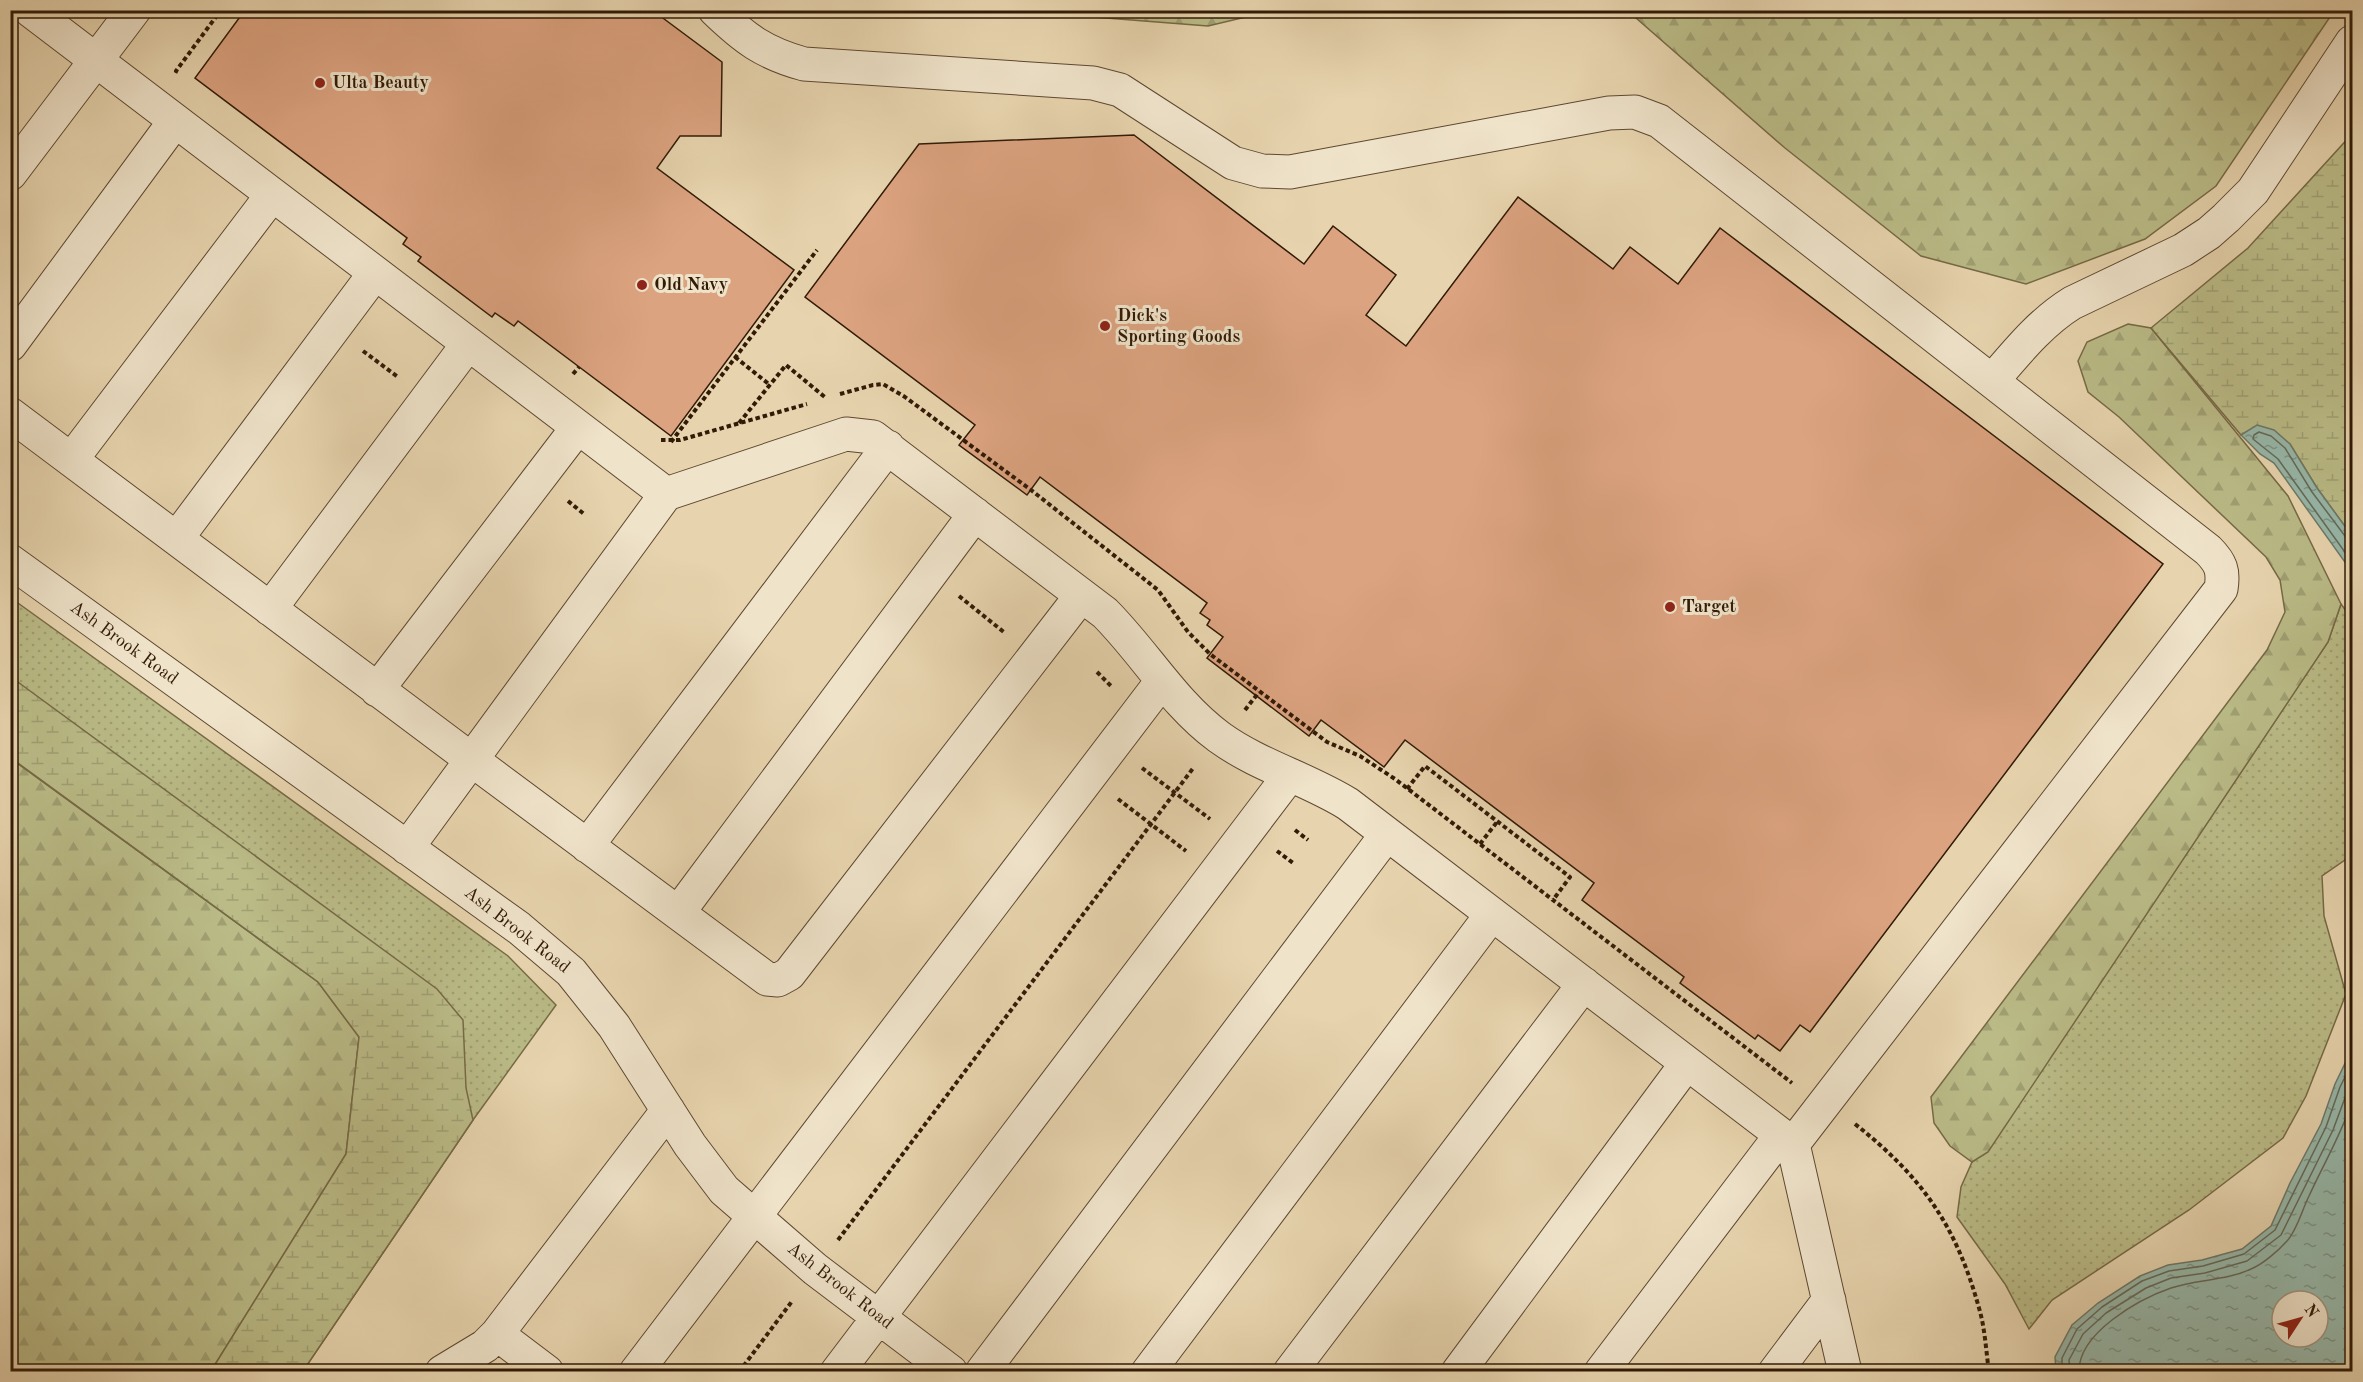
<svg xmlns="http://www.w3.org/2000/svg" width="2363" height="1382" viewBox="0 0 2363 1382" font-family="'Old Standard TT',serif">
  <defs>
    <pattern id="grass-dots" width="8" height="8" patternUnits="userSpaceOnUse" patternTransform="scale(1.5)"><rect width="8" height="8" fill="#babb87"/><path d="M2 2h.1M6 6h.1" fill="none" stroke="#a0a073" stroke-width="1.8" stroke-linecap="round"/></pattern>
    <pattern id="forest-firs" width="22" height="20" patternUnits="userSpaceOnUse" patternTransform="scale(1.5)"><rect width="22" height="20" fill="#babb87"/><path d="M5 1l3.5 6h-7zM16 11l3.5 6h-7z" fill="#a0a073"/></pattern>
    <pattern id="wetland-marsh" width="20" height="14" patternUnits="userSpaceOnUse" patternTransform="scale(1.5)"><rect width="20" height="14" fill="#babb87"/><path d="M1 5h8M5 5V1M11 12h8M15 12V8" fill="none" stroke="#a0a073"/></pattern>
    <pattern id="water-ripples" width="26" height="14" patternUnits="userSpaceOnUse" patternTransform="scale(1.5)"><rect width="26" height="14" fill="#97b8aa"/><path d="M2 4q2-2 4 0t4 0M15 11q2-2 4 0t4 0" fill="none" stroke="#7c9588"/></pattern>
  </defs>
  <rect width="100%" height="100%" fill="#e7d4ae"/>
  <filter id="stains"><feTurbulence type="fractalNoise" baseFrequency=".00333" numOctaves="4"/><feColorMatrix values="0 0 0 0 .2 0 0 0 0 .09 0 0 0 0 .02 0 0 0 .5 -.17"/></filter>
  <radialGradient id="worn" r=".72"><stop offset=".6" stop-color="#630" stop-opacity="0"/><stop offset="1" stop-color="#630" stop-opacity=".3"/></radialGradient>
  <path fill="url(#grass-dots)" stroke="#766a46" stroke-width="1.5" d="M11 598 508 956 556 1005 473 1120 303 1371H211L346 1154 318 982 11 758Z
    M2341 604 2352 619V855L2322 876 2324 916 2346 994 2306 1096 2283 1138 2189 1210 2052 1300 2029 1329 2005 1284 1957 1217 1961 1187 1972 1162 1988 1151 2328 642Z"/>
  <path fill="url(#forest-firs)" stroke="#766a46" stroke-width="1.5" d="M1016 11H1271L1208 26Z
    M1628 11H2334L2216 186 2145 239 2026 284 1921 256 1785 148Z
    M2128 324 2151 328 2288 496 2341 604 2328 642 1988 1152 1972 1162 1950 1146 1934 1123 1931 1097 2267 650 2285 612 2280 580 2266 557 2119 417 2088 392 2078 361 2087 342Z
    M10 758 318 982 359 1037 346 1154 211 1371H11Z"/>
  <path fill="url(#wetland-marsh)" stroke="#766a46" stroke-width="1.5" d="M2352 134V536L2317 488 2290 444 2257 426 2241 435 2151 328 2248 248Z
    M11 677 437 989 463 1020 466 1088 473 1120 303 1371H211L346 1154 359 1037 318 982 11 758Z"/>
  <path fill="url(#water-ripples)" stroke="#6e7968" stroke-width="1.5" fill-rule="evenodd" d="M2257 425 2274 430 2290 444 2317 488 2352 536V572L2274 463 2260 454 2241 435Z
    M2352 1049V1371H2056L2055 1357 2072 1325 2098 1303 2140 1276 2168 1265 2202 1260 2242 1249 2271 1226 2290 1183 2321 1124 2335 1084ZM2282 1301H2318V1337H2282Z"/>
  <g fill="none" stroke-linecap="round" stroke-linejoin="round">
    <path stroke="#646958" stroke-width="1.5" d="M2352 538 2345 536 2312 492 2285 448 2271 436 2259 432 2254 435 2253 439 2278 459 2352 562
      M2062 1372V1358L2077 1329 2102 1307 2142 1281 2169 1271 2203 1266 2244 1254 2275 1230 2326 1127 2340 1087 2352 1063
      M2070 1372 2069 1360 2083 1334 2106 1313 2146 1288 2171 1278 2205 1273 2247 1261 2281 1235 2333 1130 2352 1079
      M2079 1372C2078 1333 2139 1299 2171 1288 2197 1279 2226 1281 2251 1269 2263 1264 2278 1251 2287 1241 2297 1230 2302 1210 2309 1196 2324 1163 2340 1137 2352 1102"/>
  </g>
  <path fill="#dca380" stroke="#311a06" stroke-width="1.5" d="M245 10H652L722 62 721 136H680L657 168 794 270 671 436 518 321 514 326 495 313 492 317 418 261 421 257 403 244 407 238 195 78Z
    M1134 135 1304 264 1333 226 1396 275 1366 315 1406 346 1518 197 1613 269 1630 247 1678 284 1720 228 2163 564 1810 1032 1800 1025 1780 1051 1758 1035 1755 1039 1680 983 1684 977 1582 900 1594 883 1405 740 1384 767 1321 720 1309 736 1207 658 1223 637 1207 625 1210 620 1200 613 1207 603 1040 477 1027 495 959 445 975 425 805 297 919 144Z"/>
  <g fill="none" stroke-linecap="round" stroke-linejoin="round">
    <defs>
      <path id="minor" d="M30 10 666 494
        M715 10C745 39 764 53 804 64L1093 83 1120 90 1233 163 1262 171 1290 172 1609 113 1635 112 1659 121 2208 550C2221 563 2224 571 2221 589L1793 1144
        M10 174 134 10
        M10 345 175 121
        M1992 381C2017 352 2040 323 2072 303L2183 250 2209 233 2226 218 2253 191 2352 42
        M10 414 472 760 767 979 778 980 789 974 1081 596
        M72 459 272 195
        M177 538 375 273
        M10 561 519 928 571 972 614 1026 690 1145 724 1190 815 1269 951 1372
        M270 609 468 344
        M377 690 578 427
        M587 846 888 447
        M407 848 666 494 846 434 873 437 1105 613C1145 653 1173 703 1219 737 1259 766 1306 778 1348 804L1793 1144 1845 1372
        M678 913 975 514
        M497 1334 547 1372
        M442 1372 485 1346 497 1334 668 1110
        M636 1372 1162 681
        M837 1372 1289 776
        M982 1372 1387 834
        M1148 1372 1492 914
        M1290 1372 1584 984
        M1458 1372 1687 1063
        M1601 1372 1781 1135
        M1775 1372 1829 1300"/>
    </defs>
    <use href="#minor" stroke="#5e4830" stroke-width="35"/>
    <path stroke="#311a06" stroke-width="4" stroke-dasharray="4.5 3" stroke-linecap="butt" d="M178 72 176 71 221 10
      M363 351 398 377
      M735 357 770 385
      M573 374 579 367
      M840 394 873 385 883 384 905 397 1031 490 1158 590 1188 632 1210 654 1327 742 1360 756 1395 779 1792 1083
      M739 423 786 365 826 398
      M661 440H680L807 404
      M671 442 817 250
      M568 501 584 514
      M959 596 1005 633
      M1097 672 1112 687
      M1245 710 1259 692
      M1142 768 1210 819
      M1407 789 1425 766 1570 877 1553 900
      M1118 799 1186 851
      M1295 830 1308 840
      M1480 844 1497 822
      M1277 851 1293 863
      M1855 1124C1922 1177 1956 1225 1979 1308 1985 1328 1986 1351 1989 1372
      M838 1240 1194 767
      M739 1372 793 1300"/>
    <use href="#minor" stroke="#efe3ca" stroke-width="33"/>
  </g>
  <g fill="#8f2418" stroke="#efe3ca" stroke-width="2">
    <circle cx="320" cy="83" r="6"/>
    <circle cx="642" cy="285" r="6"/>
    <circle cx="1105" cy="326" r="6"/>
    <circle cx="1670" cy="607" r="6"/>
  </g>
  <g text-anchor="middle" dominant-baseline="central" stroke-width="6" stroke-linejoin="round" paint-order="stroke">
    <g font-size="18" font-weight="bold" fill="#311a06" stroke="#efe3ca" text-anchor="start">
      <text x="332" y="83">Ulta Beauty</text>
      <text x="654" y="285">Old Navy</text>
      <text x="1117" y="316">Dick's<tspan x="1117" dy="21">Sporting Goods</tspan></text>
      <text x="1682" y="607">Target</text>
    </g>
    <g font-size="18" fill="#311a06" stroke="#efe3ca">
      <text transform="translate(124 643) rotate(36)">Ash Brook Road</text>
      <text transform="translate(517 930) rotate(38)">Ash Brook Road</text>
      <text transform="translate(840 1286) rotate(38)">Ash Brook Road</text>
    </g>
  </g>
  <rect width="2363" height="1382" fill="none" stroke="#e7d4ae" stroke-width="36"/>
  <rect x="12" y="12" width="2339" height="1358" fill="none" stroke="#311a06" stroke-width="3"/>
  <rect x="18" y="18" width="2327" height="1346" fill="none" stroke="#311a06" stroke-width="1.5"/>
  <g transform="translate(2300 1319) rotate(54)"><circle r="28" fill="#efe3ca" stroke="#a3937c" stroke-width="1.5"/>
  <path d="M0-4.5L10 22L0 15L-10 22Z" fill="#8f2418"/>
  <text y="-9" font-size="16" font-weight="bold" text-anchor="middle" fill="#311a06">N</text>
  </g>
  <rect width="100%" height="100%" filter="url(#stains)"/>
  <rect width="100%" height="100%" fill="url(#worn)"/>
</svg>
